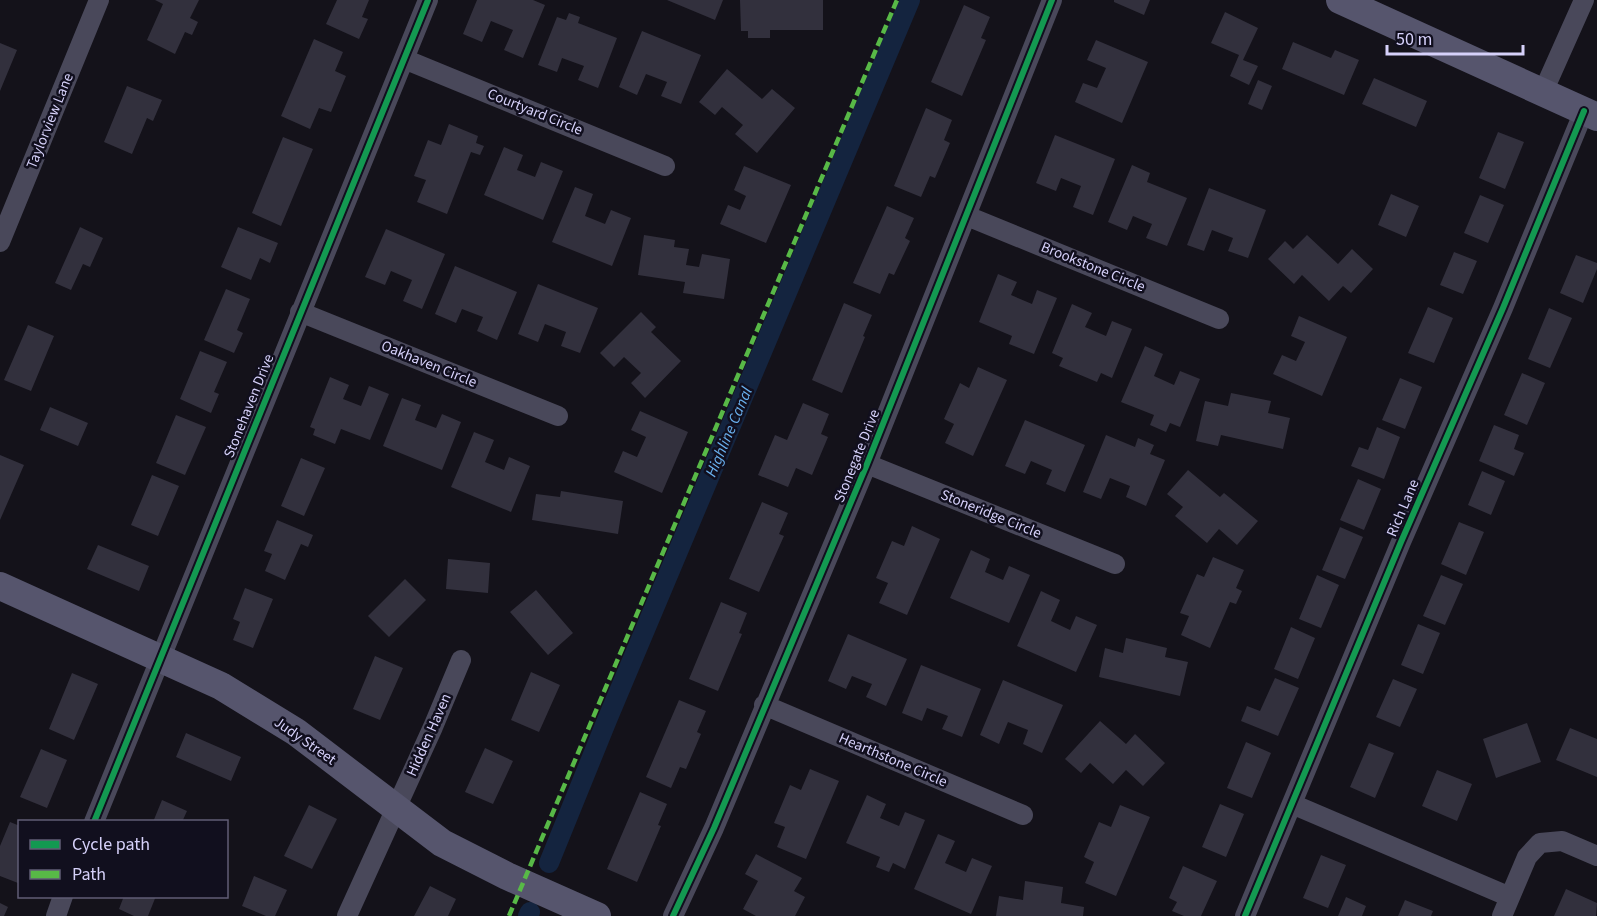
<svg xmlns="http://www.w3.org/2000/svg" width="1597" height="916" viewBox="0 0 1597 916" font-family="'Source Sans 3',sans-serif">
  <rect width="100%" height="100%" fill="#14121a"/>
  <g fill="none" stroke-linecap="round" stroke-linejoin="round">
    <path stroke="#14243f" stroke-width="20" d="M549 863 607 720 910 0
      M528 916 530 912"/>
  </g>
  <path fill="#32303d" d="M155 0H199L190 18 198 22 192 35 185 32 175 54 147 40 163 4Z
    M337 0H369L362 17 368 19 359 39 326 24Z
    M477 0H533L545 5 523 58 504 50 513 30 491 21 482 42 463 34Z
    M667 0H723L715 20Z
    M740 0H823V30H770V38H748V31H741Z
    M1114 0H1150L1144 15 1114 2Z
    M964 5 990 17 981 38 986 40 962 96 931 82Z
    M1225 12 1258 28 1243 60 1258 66 1249 85 1230 76 1239 55 1211 43Z
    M569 13 580 17 578 23 617 38 598 88 578 80 584 66 562 58 557 72 538 65 557 17 566 20Z
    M642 31 701 55 681 104 661 96 667 82 646 74 637 95 619 87Z
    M314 39 343 52 335 71 346 76 331 112 319 108 310 129 281 116Z
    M1096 40 1148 62 1122 123 1075 102 1083 83 1097 88 1106 68 1087 60Z
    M1293 42 1331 58 1335 50 1359 60 1344 95 1282 69Z
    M0 43 17 50 0 91Z
    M727 69 762 99 772 89 795 108 757 153 735 134 743 125 722 107 715 115 699 102Z
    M1374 78 1427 101 1416 127 1362 104Z
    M1258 80 1272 86 1262 110 1248 104Z
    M127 86 162 100 153 121 147 118 132 154 104 142Z
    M926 108 952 120 944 140 950 143 935 178 930 176 921 197 894 186Z
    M449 124 478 136 476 143 484 146 480 155 471 152 447 214 417 202 426 180 414 176 428 140 441 145Z
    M1498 132 1524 142 1505 189 1479 178Z
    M1055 135 1115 159 1093 215 1073 207 1081 186 1061 178 1056 191 1036 183Z
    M283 137 313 149 281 226 252 213Z
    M504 147 523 155 517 170 535 177 541 162 563 171 543 220 484 195Z
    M1132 165 1150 173 1147 182 1187 198 1167 246 1146 238 1152 224 1133 216 1127 230 1108 222Z
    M744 166 791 185 766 243 720 224 728 205 740 210 746 196 734 190Z
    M575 187 593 194 585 216 605 224 611 210 631 218 612 266 552 242Z
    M1209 188 1266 210 1248 258 1228 251 1233 238 1212 230 1204 251 1187 245Z
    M1391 194 1419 206 1406 237 1378 225Z
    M1480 195 1504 205 1488 243 1464 233Z
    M887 206 914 218 905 238 910 241 894 275 889 273 880 294 853 283Z
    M80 227 103 238 90 267 83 264 71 290 55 283Z
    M238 227 278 243 270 263 260 258 251 280 221 267Z
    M386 229 445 254 422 309 403 301 412 280 391 271 385 285 365 277Z
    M644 235 675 240 674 247 689 249 686 265 699 267 702 254 730 259 724 299 683 293 685 282 638 275Z
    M1307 235 1338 264 1352 249 1373 269 1351 293 1343 286 1329 301 1302 275 1294 284 1268 259 1285 241 1293 249Z
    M1454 252 1477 261 1463 294 1440 285Z
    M1576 255 1597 263V269L1583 303 1560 293Z
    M455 266 517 292 497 340 477 331 483 317 462 309 456 323 435 314Z
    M998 274 1017 282 1011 295 1032 304 1037 290 1057 298 1034 354 1009 344 1012 336 979 322Z
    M538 284 598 308 580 353 561 346 566 332 545 324 538 342 518 334Z
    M226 289 250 299 237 330 243 333 234 353 204 340Z
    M844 303 872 315 863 336 865 337 842 393 812 380Z
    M1072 304 1092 313 1085 327 1106 336 1112 321 1132 329 1112 378 1101 373 1097 382 1059 366 1063 358 1052 353Z
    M1428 307 1453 318 1434 363 1408 353Z
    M1549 308 1572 318 1550 368 1528 359Z
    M641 312 656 327 651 332 681 361 645 398 631 383 641 373 624 357 614 367 600 353Z
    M1299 316 1347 337 1322 396 1273 374 1282 355 1296 361 1305 342 1291 336Z
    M28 325 54 336 31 391 4 380Z
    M1145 346 1163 354 1154 376 1174 385 1180 371 1200 379 1180 427 1170 423 1166 432 1150 425 1154 415 1121 402Z
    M200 351 227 362 214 392 219 394 211 413 180 399Z
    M978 367 1007 380 973 456 945 443 954 424 944 419 960 383 969 388Z
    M1522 373 1545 383 1527 425 1504 415Z
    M330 377 349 385 343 399 361 406 369 386 389 394 370 440 341 429 335 444 313 435 315 429 310 427Z
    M1400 378 1422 387 1405 429 1382 420Z
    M1231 393 1271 401 1268 413 1290 418 1283 449 1221 435 1218 446 1196 441 1205 401 1228 406Z
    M402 398 421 405 415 420 436 428 442 414 461 422 442 470 383 446Z
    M803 403 829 414 821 434 828 437 812 475 796 468 788 487 758 475 775 435 787 440Z
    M50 407 88 423 78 446 40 430Z
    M640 411 688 432 662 493 614 472 623 451 637 457 646 437 631 430Z
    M176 415 206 427 185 475 156 463Z
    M1025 420 1085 445 1065 492 1046 484 1052 470 1031 461 1025 474 1005 466Z
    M1494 425 1519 435 1514 449 1524 453 1514 476 1479 461Z
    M1377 427 1400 437 1384 479 1351 466 1359 447 1368 450Z
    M474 432 494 440 485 462 504 470 509 457 530 466 511 512 451 487Z
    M1106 435 1135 447 1138 438 1154 445 1150 454 1165 460 1146 506 1126 497 1130 486 1110 478 1101 499 1083 492Z
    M0 455 24 465 0 520Z
    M301 458 325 468 304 516 281 506Z
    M1188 470 1220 497 1224 493 1258 521 1237 545 1219 529 1207 543 1175 516 1183 507 1167 494Z
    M1482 471 1505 481 1491 515 1468 505Z
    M152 475 179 486 158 536 131 525Z
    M1358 479 1381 489 1364 530 1340 520Z
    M561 491 623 501 618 534 532 520 536 494 560 497Z
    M762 502 788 513 779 534 784 536 759 592 729 579Z
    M277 520 313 535 308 547 301 544 285 580 265 571 272 554 264 551Z
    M1459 522 1484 532 1466 575 1441 564Z
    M912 526 940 539 907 615 879 603 888 583 876 578 892 541 904 546Z
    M1340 527 1363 537 1345 579 1322 570Z
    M98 545 149 566 139 591 87 569Z
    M971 550 990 559 985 572 1003 580 1009 566 1030 575 1009 623 950 598Z
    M1213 557 1244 570 1236 588 1242 591 1236 604 1230 602 1210 648 1181 635 1189 616 1180 613 1197 574 1204 577Z
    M448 559 490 563 488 593 446 589Z
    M1317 575 1339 585 1321 628 1299 619Z
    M1441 575 1463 584 1445 625 1423 616Z
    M405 579 426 600 389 637 368 616Z
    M245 588 273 599 253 648 233 640 240 622 233 619Z
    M536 590 573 633 548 655 510 612Z
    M1041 591 1060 600 1051 621 1070 630 1076 616 1097 625 1076 672 1017 646Z
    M721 602 747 613 739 633 742 634 718 691 689 679Z
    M1418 624 1440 633 1423 674 1401 665Z
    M1291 627 1315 638 1298 679 1274 669Z
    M848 634 907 659 886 706 866 697 872 684 852 676 846 689 828 681Z
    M1126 638 1167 648 1165 657 1188 662 1180 696 1099 677 1105 648 1123 653Z
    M375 656 403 668 380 720 353 709Z
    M921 665 981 689 962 737 942 729 948 716 927 708 922 721 902 713Z
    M531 672 560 685 539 732 511 720Z
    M72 673 98 684 74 740 49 729Z
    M1275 678 1299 688 1278 736 1241 721 1247 706 1260 711Z
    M1393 679 1417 689 1400 727 1376 717Z
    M1003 680 1063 705 1042 753 1023 744 1028 730 1008 722 999 744 980 735Z
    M679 700 706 711 697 732 701 734 686 769 680 767 671 788 646 777Z
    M1100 721 1126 744 1135 734 1165 763 1143 786 1126 770 1113 784 1090 763 1081 773 1065 759Z
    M1527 723 1541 762 1496 778 1483 739Z
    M1570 728 1597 739V777L1556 760Z
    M186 733 241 757 231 781 176 757Z
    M1246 742 1271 753 1252 798 1227 788Z
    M1369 743 1394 753 1375 798 1350 787Z
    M485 748 513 761 493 804 465 792Z
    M41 749 67 760 47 808 20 797Z
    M810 769 839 781 806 859 777 847 785 827 774 823 790 785 801 790Z
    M1437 770 1472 784 1457 821 1422 806Z
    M640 792 667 804 658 825 661 826 637 882 607 869Z
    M867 795 886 804 880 818 899 826 905 812 925 820 905 869 893 863 889 872 876 867 880 857 846 843Z
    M162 800 187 811 182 822H153Z
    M1220 804 1244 814 1226 857 1202 847Z
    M309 805 337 819 312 869 284 856Z
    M1120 805 1150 817 1116 896 1085 883 1094 862 1084 857 1099 822 1111 827Z
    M10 822 20 826 18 883 0 876V846Z
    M938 834 955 841 945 863 966 872 972 858 992 866 971 914 914 889Z
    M756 854 802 878 794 891 805 897 795 916H756L743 909 758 881 745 874Z
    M1321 855 1346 865 1328 908 1303 898Z
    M1183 866 1217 881 1201 916H1184L1172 911 1177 902 1169 898Z
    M254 876 287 890 275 916H266L242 906Z
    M1025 881 1063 887 1061 903 1084 907 1083 916H996L999 896 1023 900Z
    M430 886 456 899 448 916H414Z
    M1566 889 1597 903 1596 916H1554Z
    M124 896H156L148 916H134L119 909Z
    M1346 897 1366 906 1362 916H1338Z
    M1405 900 1433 911 1431 916H1398Z
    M0 903 8 907 4 916H0Z"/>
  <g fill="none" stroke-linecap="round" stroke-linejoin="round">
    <path stroke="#49485a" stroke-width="20" d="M404 59 665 166
      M1543 92 1584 0
      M967 216 1219 319
      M0 242 99 0
      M300 312 558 416
      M867 464 1115 564
      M764 705 1023 815
      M1292 804 1510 897
      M94 822 428 0
      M56 916 63 896
      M347 916 433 727 461 660
      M673 916 714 828 867 464 1052 0
      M1245 916 1401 542 1503 308 1584 111
      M1502 916 1527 857 1540 843 1562 841 1597 856"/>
    <path stroke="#56556d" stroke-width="28" d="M1340 0 1597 117
      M0 586 221 686 296 732 442 843 507 876 597 916"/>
    <path stroke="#58b947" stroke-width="4.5" stroke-dasharray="9 4.5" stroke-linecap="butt" d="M509 916 897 0"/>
    <defs>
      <path id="cycleway" d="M94 822 428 0
        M673 916 714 828 867 464 1052 0
        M1245 916 1401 542 1503 308 1584 111"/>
    </defs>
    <use href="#cycleway" stroke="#110f1e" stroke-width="10"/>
    <use href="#cycleway" stroke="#139951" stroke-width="6"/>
  </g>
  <g text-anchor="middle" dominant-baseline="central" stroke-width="5" stroke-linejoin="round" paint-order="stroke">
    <g font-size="15" fill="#d6d1fa" stroke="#110f1e">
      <text transform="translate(535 112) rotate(22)">Courtyard Circle</text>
      <text transform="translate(50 121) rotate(-68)">Taylorview Lane</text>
      <text transform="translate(1093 267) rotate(22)">Brookstone Circle</text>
      <text transform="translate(429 364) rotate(22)">Oakhaven Circle</text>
      <text transform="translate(249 406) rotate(-68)">Stonehaven Drive</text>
      <text transform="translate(857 456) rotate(-68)">Stonegate Drive</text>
      <text transform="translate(1403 508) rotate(-67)">Rich Lane</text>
      <text transform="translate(991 514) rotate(22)">Stoneridge Circle</text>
      <text transform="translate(429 735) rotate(-66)">Hidden Haven</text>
      <text transform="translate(305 741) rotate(35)">Judy Street</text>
      <text transform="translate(893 760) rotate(23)">Hearthstone Circle</text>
    </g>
    <g font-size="16" font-style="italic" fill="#6ab0ee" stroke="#110f1e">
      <text transform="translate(729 432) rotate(-67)">Highline Canal</text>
    </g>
  </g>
  <rect x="18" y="820" width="210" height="78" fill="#110f1e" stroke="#605d76" stroke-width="1.5"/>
  <rect x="30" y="840" width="30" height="9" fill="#139951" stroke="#605d76" stroke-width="1.5"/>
  <text x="72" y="850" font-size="18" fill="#d6d1fa">Cycle path</text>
  <rect x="30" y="870" width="30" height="9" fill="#58b947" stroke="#605d76" stroke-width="1.5"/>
  <text x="72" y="880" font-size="18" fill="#d6d1fa">Path</text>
  <path d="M1387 45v9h136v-9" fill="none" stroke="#d6d1fa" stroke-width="3"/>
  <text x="1396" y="45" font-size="18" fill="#d6d1fa" stroke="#110f1e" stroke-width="4.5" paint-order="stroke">50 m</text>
</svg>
